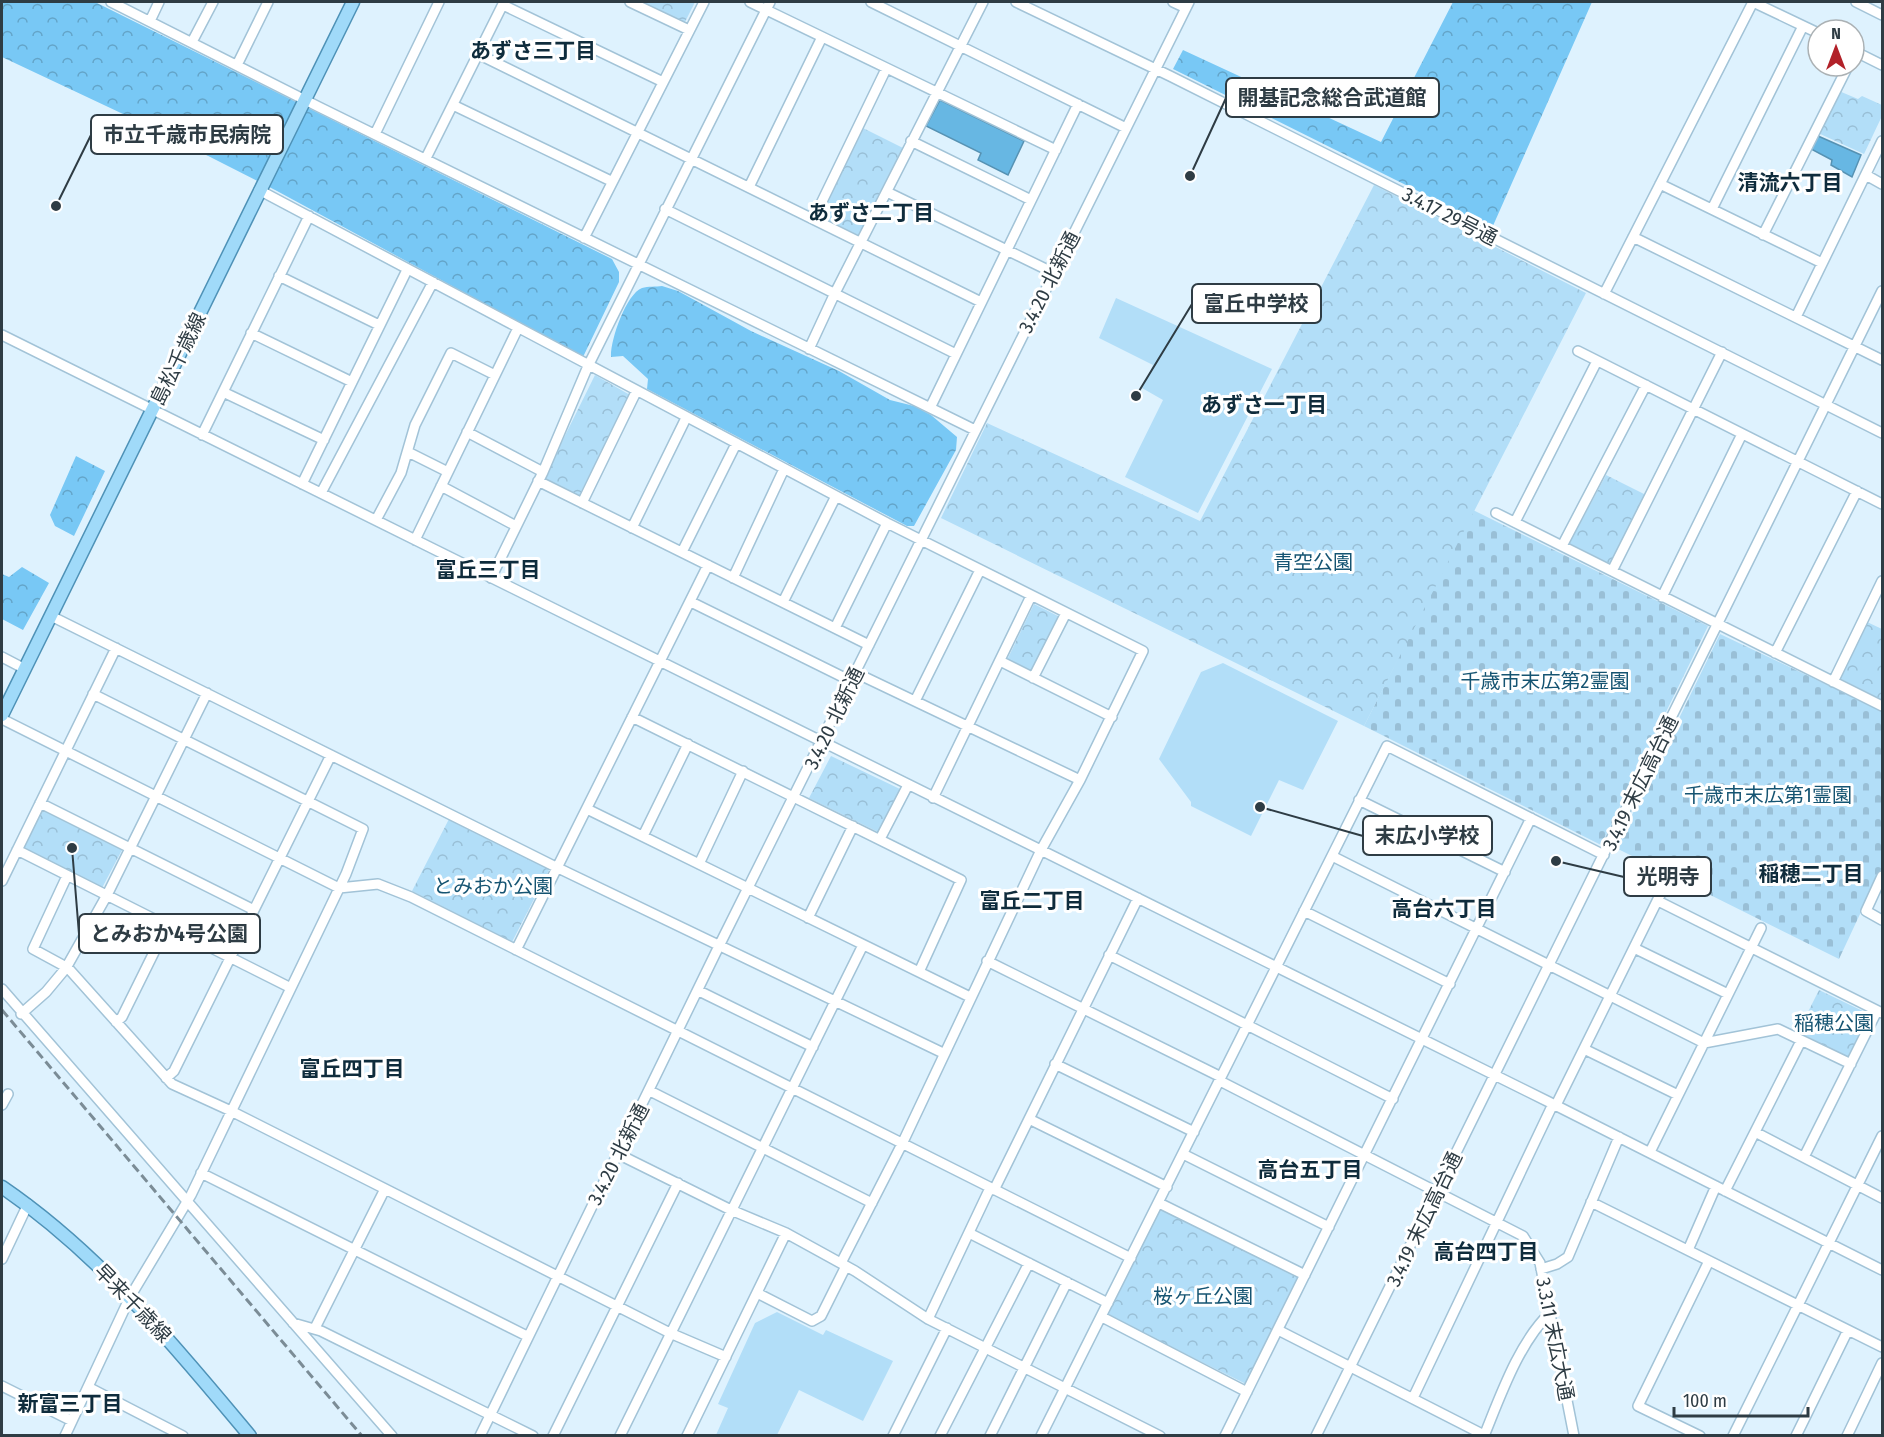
<svg xmlns="http://www.w3.org/2000/svg" width="1884" height="1437" viewBox="0 0 1884 1437" font-family="'Fira Sans Condensed','Noto Sans JP',sans-serif">
  <defs>
    <pattern id="forest-crowns" width="20" height="18" patternUnits="userSpaceOnUse" patternTransform="scale(1.5)"><rect width="20" height="18" fill="#78c8f5"/><path d="M2 6a3 3 0 1 1 6 0M12 15a3 3 0 1 1 6 0" fill="none" stroke="#63a4c8"/></pattern>
    <pattern id="cemetery-stones" width="16" height="16" patternUnits="userSpaceOnUse" patternTransform="scale(1.5)"><rect width="16" height="16" fill="#b2def8"/><path d="M2 7V4a2 2 0 0 1 4 0v3zM10 15v-3a2 2 0 0 1 4 0v3z" fill="#99bfd6"/></pattern>
    <pattern id="park-crowns" width="20" height="18" patternUnits="userSpaceOnUse" patternTransform="scale(1.5)"><rect width="20" height="18" fill="#b2def8"/><path d="M2 6a3 3 0 1 1 6 0M12 15a3 3 0 1 1 6 0" fill="none" stroke="#99bfd6"/></pattern>
  </defs>
  <rect width="100%" height="100%" fill="#def2fe"/>
  <path fill="#b2def8" d="M1116 298 1272 369 1198 513 1125 477 1163 400 1142 388 1153 365 1099 338Z
    M1223 663 1338 721 1303 790 1279 780 1251 836 1191 806V802L1159 759 1201 672Z
    M777 1312 823 1335 826 1330 893 1361 863 1421 799 1390 777 1435H716L728 1408 718 1404 755 1323Z"/>
  <path fill="url(#forest-crowns)" d="M2 2H95L612 259 619 272V282L583 357 277 191 157 130 2 57Z
    M1453 2H1592L1492 228 1173 69 1183 50 1381 142Z
    M662 286 678 291 751 331 839 371 890 400 914 406 931 415 957 437 956 450 914 526H907L647 389 648 379 623 356 611 357C610 341 626 294 642 288 648 286 656 287 662 286Z
    M76 456 105 471 74 536 55 526 50 515Z
    M22 567 49 583 23 630 2 619V574L9 577Z"/>
  <path fill="url(#cemetery-stones)" d="M1473 510 1708 626 1601 845 1364 726Z
    M1720 634 1882 711V867L1839 959 1616 848Z"/>
  <path fill="url(#park-crowns)" d="M641 2H695L685 22Z
    M1839 91 1858 99 1862 96 1882 105V116L1864 154 1818 133Z
    M863 128 903 148 861 234 858 236 822 218 821 211Z
    M1374 185 1586 293 1364 726 941 518 987 423 1200 521Z
    M595 375 630 395 579 496 544 478Z
    M1606 475 1646 495 1610 566 1569 544Z
    M1034 604 1060 617 1032 673 1007 660Z
    M1867 622 1882 629V700L1839 678Z
    M831 756 900 789 878 832 809 798Z
    M40 808 122 850 102 888 22 847Z
    M449 819 550 868 512 942 412 891Z
    M1819 990 1869 1014 1848 1057 1798 1032Z
    M1161 1208 1299 1277 1246 1384 1107 1315Z"/>
  <path fill="#67b7e3" stroke="#5692b3" stroke-width="1.5" d="M940 100 1024 141 1008 175 978 160 981 153 926 126Z
    M1818 136 1861 155 1852 177 1831 165 1832 160 1811 149Z"/>
  <g fill="none" stroke-linecap="round" stroke-linejoin="round">
    <defs>
      <path id="minor" d="M111 2 319 107 975 430
        M630 2 689 30
        M750 2 1056 150
        M871 2 1126 128
        M1016 2 1170 76 1882 433
        M1173 2 1186 8
        M1753 2 1818 33
        M1856 2 1882 15
        M503 5 661 81
        M150 21 159 2
        M192 42 213 2
        M1854 51 1882 65
        M478 54 981 302
        M237 65 268 2
        M453 105 611 181
        M375 134 439 2
        M911 141 1031 200
        M426 158 504 2
        M1866 175 1882 184
        M1660 184 1822 263
        M749 187 822 37
        M259 190 887 523 1143 651 1080 780 1041 850 902 1144 841 1263
        M887 192 1054 273
        M665 209 956 354
        M1712 209 1803 26
        M814 218 886 69
        M1763 235 1848 66
        M1633 237 1882 360
        M584 238 704 2
        M279 276 379 325
        M1604 294 1753 2
        M1796 317 1882 141
        M251 333 352 382
        M2 335 1553 1104 1882 1270
        M809 349 835 293 983 2
        M1578 351 1882 504
        M223 392 324 440
        M930 408 1078 104
        M467 432 543 472
        M202 435 309 216
        M408 452 448 472
        M538 481 869 645
        M302 484 407 270
        M441 486 516 526
        M321 493 433 282
        M582 503 636 392
        M1496 513 1882 706
        M376 520 401 473 415 425 451 353 495 375
        M1515 522 1597 361
        M632 528 686 418
        M415 540 518 328
        M1562 546 1646 385
        M682 552 736 444
        M1612 571 1722 352
        M491 578 543 472 588 366 770 2
        M733 578 784 469
        M1662 597 1742 434
        M691 602 851 681
        M783 602 836 496
        M51 616 558 868 943 1053
        M835 628 887 523
        M1775 653 1857 491
        M2 657 25 669
        M1000 661 1112 717
        M856 673 1080 780
        M1033 678 1066 613
        M1833 682 1882 581
        M915 701 980 570
        M632 717 961 880 919 972
        M2 719 339 888 378 884 411 897 1131 1258
        M933 798 1031 596
        M1359 800 1505 872
        M40 803 254 910
        M587 809 970 997
        M643 836 688 744
        M880 839 908 785
        M17 850 291 988
        M1332 856 1704 1043 1778 1029 1851 1064
        M699 864 743 771
        M67 876 33 949 68 968 172 1084 231 1111 670 1333 726 1357
        M1882 876 1866 911 1882 920
        M2 881 116 648
        M1658 901 1882 1013
        M1304 911 1450 984
        M808 918 853 826
        M1634 948 1728 994
        M516 950 708 565
        M1109 955 1393 1099
        M987 961 1221 1077
        M2 989 392 1436
        M699 991 813 1047
        M21 1014 46 992 66 968 107 895 207 693
        M116 1022 122 1017 167 926
        M1584 1049 1678 1095
        M1055 1064 1194 1132
        M166 1078 174 1071 331 755
        M1220 1081 1523 1236 1540 1263 1574 1436
        M650 1091 872 1203
        M2 1105 8 1094
        M1556 1105 1663 889
        M1029 1119 1167 1187
        M1755 1132 1882 1198
        M1650 1152 1761 928
        M618 1154 731 1210 786 1233 855 1271 928 1319 1160 1436
        M1183 1154 1329 1227
        M1804 1157 1877 1011
        M201 1173 527 1336
        M994 1190 1138 898
        M1725 1191 1801 1041
        M1591 1202 1882 1347
        M1159 1203 1305 1275
        M969 1233 1108 1303
        M1688 1250 1716 1186
        M2 1259 28 1204
        M1541 1269 1557 1264 1568 1257 1619 1137
        M757 1293 812 1321 821 1316 846 1266
        M1102 1317 1247 1392
        M928 1319 990 1188
        M293 1323 321 1331 533 1436
        M315 1328 385 1189
        M1278 1330 1486 1436
        M2 1386 72 1421
        M88 1387 183 1436
        M1413 1398 1553 1104
        M65 1436 130 1297 191 1195 346 874 363 829 93 694
        M480 1436 719 946 1189 2
        M553 1436 678 1183
        M620 1436 863 945
        M687 1436 786 1233
        M893 1436 947 1328
        M940 1436 1029 1263
        M990 1436 1067 1282
        M1041 1436 1387 746 1604 855
        M1225 1436 1531 818
        M1316 1436 1882 291
        M1484 1436C1500 1397 1519 1342 1550 1313
        M1700 1436 1638 1406 1709 1261
        M1733 1436 1882 1136
        M1796 1436 1848 1330
        M1847 1436 1882 1363"/>
      <path id="major" d="M2 715 353 2
        M2 1187C100 1254 174 1345 250 1436"/>
    </defs>
    <use href="#minor" stroke="#a2c3d7" stroke-width="12"/>
    <use href="#major" stroke="#4e92b7" stroke-width="15"/>
    <use href="#minor" stroke="#fff" stroke-width="9"/>
    <use href="#major" stroke="#a0daf9" stroke-width="12"/>
    <path stroke="#7b8c96" stroke-width="3" stroke-dasharray="9 4.5" stroke-linecap="butt" d="M2 1010 362 1436"/>
  </g>
  <g text-anchor="middle" dominant-baseline="central" stroke-width="6" stroke-linejoin="round" paint-order="stroke">
    <g font-size="20" fill="#2e3c44" stroke="#fff">
      <text transform="translate(1450 216) rotate(27)">3.4.17 29号通</text>
      <text transform="translate(1049 282) rotate(-63)">3.4.20 北新通</text>
      <text transform="translate(178 359) rotate(-64)">島松千歳線</text>
      <text transform="translate(834 718) rotate(-64)">3.4.20 北新通</text>
      <text transform="translate(1640 783) rotate(-64)">3.4.19 末広高台通</text>
      <text transform="translate(618 1154) rotate(-63)">3.4.20 北新通</text>
      <text transform="translate(1424 1219) rotate(-64)">3.4.19 末広高台通</text>
      <text transform="translate(133 1303) rotate(46)">早来千歳線</text>
      <text transform="translate(1555 1339) rotate(79)">3.3.11 末広大通</text>
    </g>
    <g font-size="20" fill="#155472" stroke="#fff">
      <text x="1313" y="562">青空公園</text>
      <text x="1545" y="681">千歳市末広第2霊園</text>
      <text x="1768" y="795">千歳市末広第1霊園</text>
      <text x="493" y="886">とみおか公園</text>
      <text x="1834" y="1023">稲穂公園</text>
      <text x="1203" y="1296">桜ヶ丘公園</text>
    </g>
    <g font-size="21" font-weight="bold" fill="#0f2c3c" stroke="#fff">
      <text x="533" y="51">あずさ三丁目</text>
      <text x="1790" y="183">清流六丁目</text>
      <text x="871" y="213">あずさ二丁目</text>
      <text x="1264" y="405">あずさ一丁目</text>
      <text x="488" y="570">富丘三丁目</text>
      <text x="1811" y="874">稲穂二丁目</text>
      <text x="1032" y="901">富丘二丁目</text>
      <text x="1444" y="909">高台六丁目</text>
      <text x="352" y="1069">富丘四丁目</text>
      <text x="1310" y="1170">高台五丁目</text>
      <text x="1486" y="1252">高台四丁目</text>
      <text x="70" y="1404">新富三丁目</text>
    </g>
  </g>
  <path fill="none" stroke="#2e3c44" stroke-width="2" d="M1190 176L1226 98M56 206L91 135M1136 396L1192 304M1260 807L1363 836M1556 861L1624 877M72 848L79 934"/>
  <g fill="#2e3c44" stroke="#fff" stroke-width="2">
    <circle cx="1190" cy="176" r="6"/>
    <circle cx="56" cy="206" r="6"/>
    <circle cx="1136" cy="396" r="6"/>
    <circle cx="1260" cy="807" r="6"/>
    <circle cx="1556" cy="861" r="6"/>
    <circle cx="72" cy="848" r="6"/>
  </g>
  <g fill="#fff" stroke="#2e3c44" stroke-width="2">
    <rect x="1226" y="78" width="213" height="39" rx="6"/>
    <rect x="91" y="115" width="192" height="39" rx="6"/>
    <rect x="1192" y="284" width="129" height="39" rx="6"/>
    <rect x="1363" y="816" width="129" height="39" rx="6"/>
    <rect x="1624" y="857" width="87" height="39" rx="6"/>
    <rect x="79" y="914" width="181" height="39" rx="6"/>
  </g>
  <g font-size="21" text-anchor="middle" font-weight="bold" fill="#2e3c44">
    <text x="1332" y="105">開基記念総合武道館</text>
    <text x="187" y="142">市立千歳市民病院</text>
    <text x="1256" y="311">富丘中学校</text>
    <text x="1427" y="843">末広小学校</text>
    <text x="1668" y="884">光明寺</text>
    <text x="169" y="941">とみおか4号公園</text>
  </g>
  <rect width="1884" height="1437" fill="none" stroke="#2e3c44" stroke-width="6"/>
  <g transform="translate(1836 48)"><circle r="28" fill="#ffffff" stroke="#abb1b4" stroke-width="1.5"/>
  <path d="M0-4.5L10 22L0 15L-10 22Z" fill="#b22129"/>
  <text y="-9" font-size="16" font-weight="bold" text-anchor="middle" fill="#2e3c44">N</text>
  </g>
  <path d="M1674 1407v9h134v-9" fill="none" stroke="#2e3c44" stroke-width="3"/>
  <text x="1683" y="1407" font-size="18" fill="#2e3c44" stroke="#ffffff" stroke-width="4.5" paint-order="stroke">100 m</text>
</svg>
